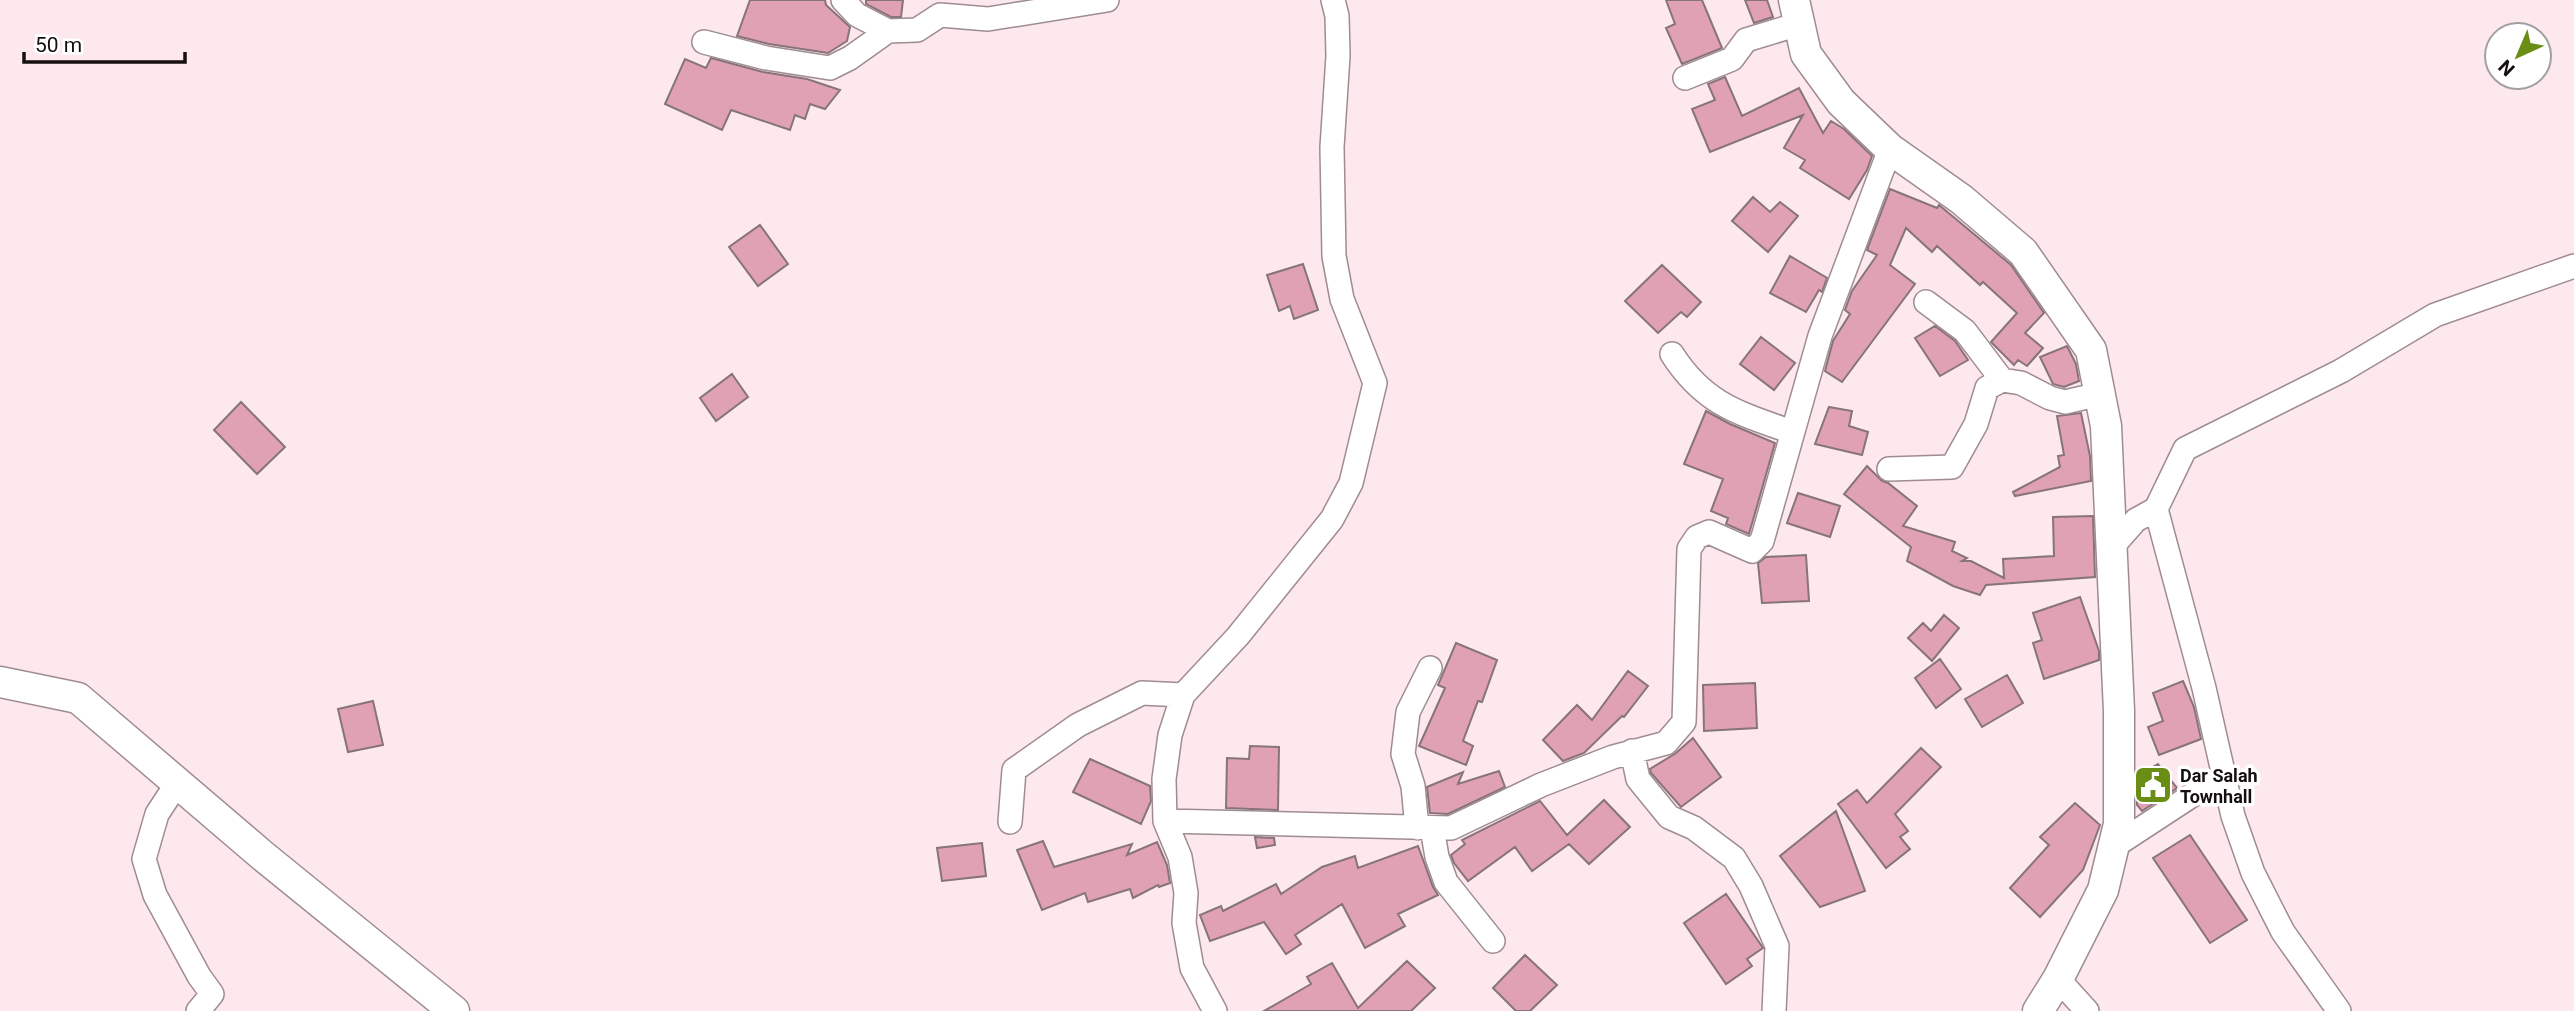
<svg xmlns="http://www.w3.org/2000/svg" width="2574" height="1011" viewBox="0 0 2574 1011" font-family="Roboto,sans-serif">
  <rect width="100%" height="100%" fill="#fce8ed"/>
  <path fill="#e1a1b4" stroke="#867479" stroke-width="2" d="M750 0H825L826 5 850 27 847 41 828 53 769 44 737 36Z
    M866 0H903L901 17H891L866 4Z
    M1666 0H1702L1722 48 1682 64 1666 28 1675 24Z
    M1745 0H1767L1773 17 1754 23Z
    M711 58 763 72 807 79 840 90 825 109 810 104 805 119 795 115 790 130 731 110 722 130 665 104 685 59 706 68Z
    M1725 77 1742 116 1799 88 1823 133 1831 121 1844 129 1872 156 1867 170 1849 199 1800 168 1805 160 1784 148 1803 115 1710 152 1692 109 1715 100 1708 84Z
    M1890 189 1937 208 1939 205 2011 265 2044 313 2025 333 2043 348 2027 366 2018 360 2014 365 1991 342 2017 313 1983 282 1980 285 1937 246 1932 252 1906 228 1890 265 1915 284 1842 382 1825 371 1833 341 1850 314 1845 310 1852 291 1877 255 1867 250Z
    M1753 197 1770 212 1780 202 1798 216 1768 252 1732 221Z
    M760 225 788 264 758 286 729 247Z
    M1790 256 1827 278 1822 292 1819 290 1806 312 1770 293Z
    M1303 264 1318 310 1294 319 1290 306 1279 311 1267 275Z
    M1662 265 1701 302 1687 317 1681 312 1658 333 1625 301Z
    M1935 326 1955 341 1968 360 1940 376 1915 338Z
    M1761 337 1795 363 1774 390 1740 364Z
    M2067 346 2076 364 2079 381 2064 387 2053 384 2040 357Z
    M732 374 748 397 716 421 700 398Z
    M241 402 285 447 257 474 214 430Z
    M1829 407 1852 411 1849 426 1868 432 1862 455 1815 444Z
    M1706 411 1730 424 1775 443 1749 534 1726 524 1728 518 1711 511 1723 479 1684 464Z
    M2081 413 2090 456 2091 481 2015 496 2013 492 2060 467 2058 456 2064 455 2057 416Z
    M1867 466 1882 481 1888 483 1917 506 1903 526 1955 542 1952 551 1967 558 1962 561H1971L2004 578 2003 559 2054 556 2053 517 2093 516 2095 577 1986 585 1980 595 1953 586 1907 561 1911 547 1844 494Z
    M1798 493 1840 506 1830 537 1787 523Z
    M1806 555 1809 601 1762 603 1758 563 1766 557Z
    M2080 597 2099 651V660L2044 679 2033 643 2042 640 2033 613Z
    M1944 615 1959 628 1932 661 1908 638 1923 623 1931 631Z
    M1456 643 1497 660 1482 702 1478 701 1463 741 1473 746 1466 765 1419 746 1445 688 1438 685Z
    M1940 659 1961 689 1936 708 1915 678Z
    M1628 671 1648 686 1624 717 1622 716 1584 753 1563 761 1543 740 1577 705 1592 720Z
    M2007 675 2023 703 1982 727 1965 699Z
    M2183 681 2194 707 2201 739 2159 755 2148 727 2163 721 2153 693Z
    M1755 683 1757 728 1704 731 1703 685Z
    M373 701 383 745 348 752 338 709Z
    M1693 738 1721 777 1681 807 1651 773 1650 769 1676 753Z
    M1250 746 1279 747 1278 810 1226 808 1227 758 1249 759Z
    M1921 748 1941 767 1895 814 1908 831 1900 837 1910 849 1886 868 1838 804 1857 790 1867 803Z
    M1090 759 1150 786 1151 801 1141 824 1073 792Z
    M2158 764 2177 788 2142 811 2137 805V776Z
    M1499 771 1505 787 1448 814 1430 813 1427 787 1463 772 1458 784Z
    M1604 800 1630 827 1589 864 1569 844 1532 871 1515 847 1468 881 1454 863 1451 855 1465 844 1462 840 1540 801 1567 835Z
    M2075 803 2100 825 2083 870 2040 917 2010 888 2049 845 2040 837Z
    M1836 811 1865 891 1820 907 1780 856Z
    M2190 835 2247 920 2210 943 2153 858Z
    M1255 837 1274 838 1275 845 1257 848Z
    M1043 841 1054 867 1132 844 1127 855 1157 842 1167 865 1170 883 1159 887 1158 885 1133 898 1130 889 1088 902 1085 893 1042 910 1017 850Z
    M982 843 986 876 942 881 937 848Z
    M1418 846 1433 887 1438 895 1398 914 1405 926 1365 948 1342 904 1295 935 1301 944 1286 954 1264 922 1210 941 1200 915 1221 906 1223 911 1276 884 1281 894 1322 867 1355 856 1358 868Z
    M1726 894 1763 948 1747 959 1752 966 1726 984 1684 923Z
    M1525 955 1557 985 1530 1011H1516L1493 988Z
    M1407 961 1435 988 1411 1011H1264L1311 984 1307 977 1332 963 1358 1008Z"/>
  <g fill="none" stroke-linecap="round" stroke-linejoin="round">
    <defs>
      <path id="minor" d="M843 0 857 15 888 31 917 30 940 15 988 19 1107 0
        M704 42 766 58 830 68 850 58 888 31
        M1685 78 1732 59 1746 40 1799 24
        M1926 302 1965 331 2002 380
        M1672 354C1704 404 1738 413 1792 432
        M1889 469 1952 467 1976 424 1987 388 2002 380 2021 383 2050 398 2065 402 2100 394
        M2156 509 2204 688 2233 816 2253 873 2283 932 2339 1011
        M2113 546 2136 520 2156 509 2185 449 2341 371 2435 315 2574 266
        M1632 751 1638 779 1669 817 1694 828 1734 858 1751 886 1777 946 1774 1011
        M178 782 157 814 144 859 155 895 199 976 212 994 198 1011
        M1165 821 1451 828 1541 785 1613 757 1666 743 1684 722 1689 549 1697 537 1709 532 1752 551 1762 541 1820 336 1890 149
        M1010 822 1014 770 1078 725 1142 693 1183 695
        M1417 828 1413 786 1403 754 1408 712 1430 668
        M1432 828 1437 857 1446 882 1493 941
        M2113 847 2223 775
        M2058 979 2087 1011
        M1215 1011 1192 968 1184 923 1186 893 1180 857 1165 821 1164 779 1170 735 1183 695 1238 636 1332 519 1351 483 1375 383 1342 299 1334 256 1332 147 1338 56 1337 16 1333 0"/>
      <path id="tertiary" d="M1794 0 1806 54 1841 102 1890 149 1961 199 2023 252 2091 350 2106 426 2119 711V824L2103 890 2058 979 2038 1011
        M0 682 78 698 263 856 454 1011"/>
    </defs>
    <use href="#minor" stroke="#9f8c91" stroke-width="26"/>
    <use href="#tertiary" stroke="#9f8c91" stroke-width="33"/>
    <use href="#minor" stroke="#fff" stroke-width="23"/>
    <use href="#tertiary" stroke="#fff" stroke-width="30"/>
  </g>
  <defs>
    <symbol id="civic-square" viewBox="-11 -11 22 22"><rect x="-9" y="-9" width="18" height="18" rx="4" fill="#6a8d15" stroke="#fff"/><path d="M-.6-6.5H3V-4.5H.6V-3L4-1V1h2V6H-6V1h2V-1L-.6-3ZM-1.2 2.5V6h2.4V2.5Z" fill="#fff"/></symbol>
  </defs>
  <g fill-rule="evenodd">
    <use href="#civic-square" x="2131" y="763" width="44" height="44"/>
  </g>
  <g text-anchor="middle" dominant-baseline="central" stroke-width="7" stroke-linejoin="round" paint-order="stroke">
    <g font-size="18" font-weight="bold" fill="#150f10" stroke="#fff" text-anchor="start">
      <text x="2180" y="775">Dar Salah<tspan x="2180" dy="21">Townhall</tspan></text>
    </g>
  </g>
  <g transform="translate(2518 56) rotate(224)"><circle r="33" fill="#ffffff" stroke="#a19f9f" stroke-width="2"/>
  <path d="M0-5L12 26L0 18L-12 26Z" fill="#6a8d15"/>
  <text y="-10" font-size="19" font-weight="bold" text-anchor="middle" fill="#150f10">N</text>
  </g>
  <path d="M24 52v10h161v-10" fill="none" stroke="#150f10" stroke-width="3.5"/>
  <text x="35" y="52" font-size="21" fill="#150f10" stroke="#ffffff" stroke-width="5" paint-order="stroke">50 m</text>
</svg>
